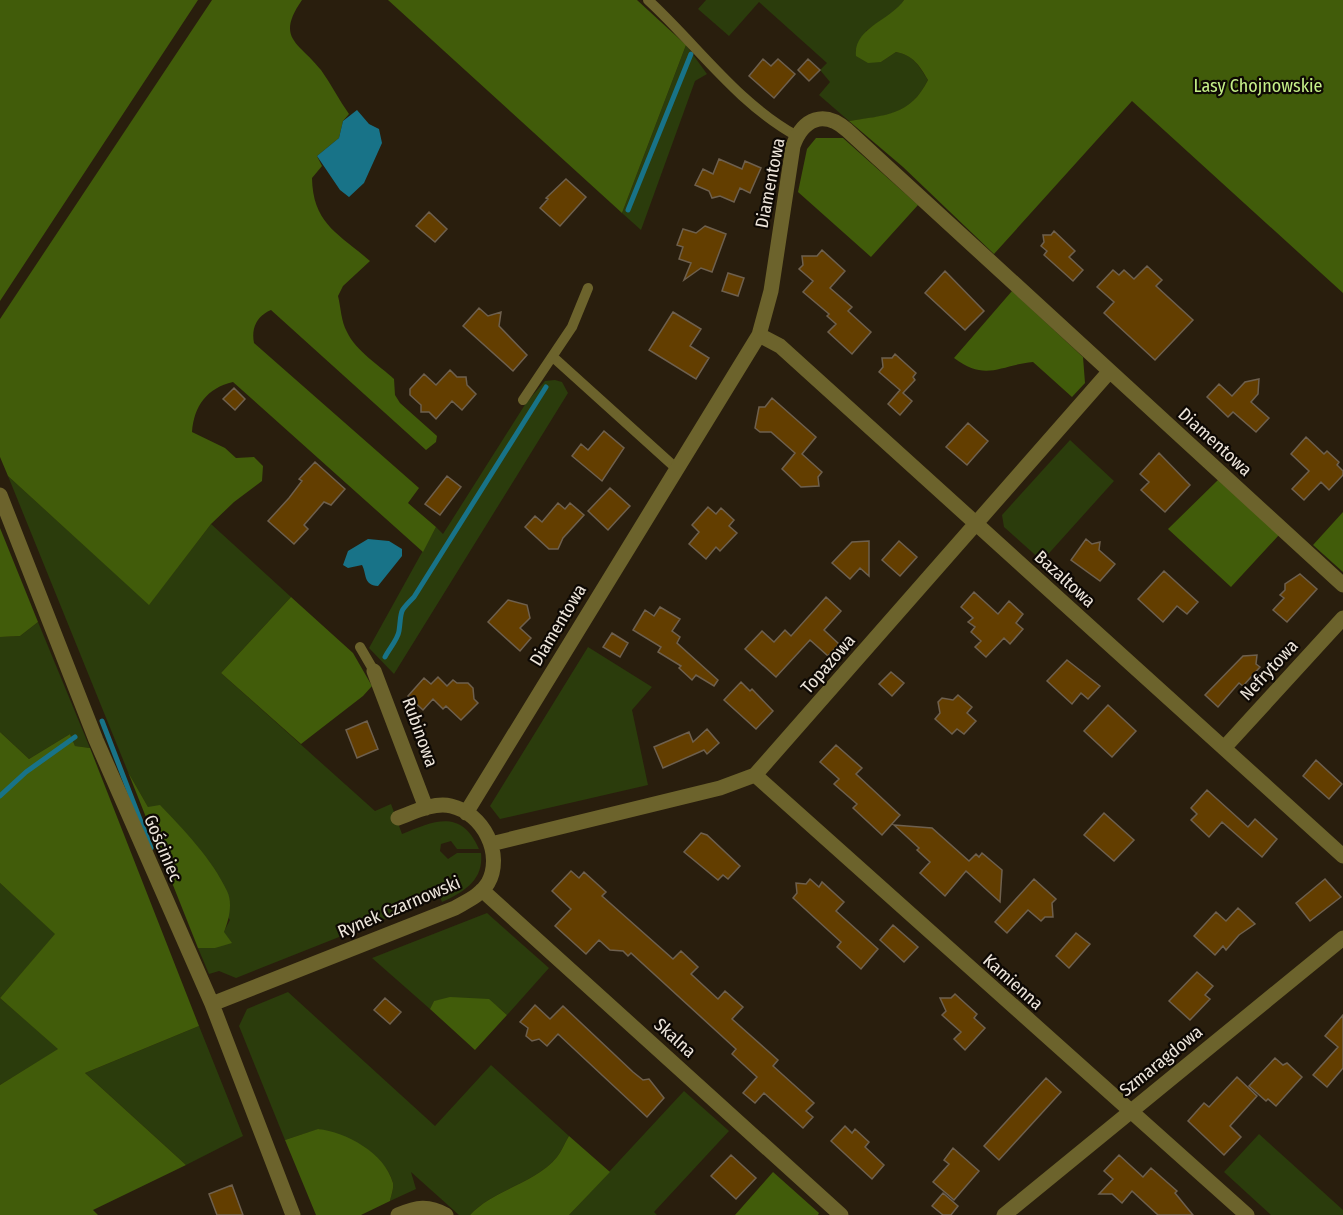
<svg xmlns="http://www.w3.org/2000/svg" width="1343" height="1215" viewBox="0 0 1343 1215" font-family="'Fira Sans Condensed',sans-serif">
  <rect width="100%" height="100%" fill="#291e0d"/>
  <path fill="#2b3c0c" d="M706 0H904L898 9 866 31 881 62 896 52C914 55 919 66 928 80 910 116 885 116 849 121L819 95 830 82 820 70 827 63 759 2 729 36 698 9Z
    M686 45 707 74 695 81 641 230 622 213Z
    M555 380 562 382 568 393 394 674 369 648 436 527 443 534 526 403 545 381Z
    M1070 440 1114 481 1042 561 1004 527 1002 515Z
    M8 476 149 604 211 524 291 597 221 673 375 811 391 804 402 834C434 821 461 808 479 849H457L451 841 441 844 440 851 448 859 457 853H481C484 880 464 892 442 902L440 897 236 978 219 971 209 974 198 948H215L230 920 148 807 128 772Z
    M38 622 90 748 75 746 70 734 29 759 0 732V637L20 636Z
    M588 647 652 687 632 710 648 785 500 819 490 806Z
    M0 883 56 934 0 998Z
    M487 913 549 968 507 1015C485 992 463 1000 434 1001L430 1009 372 958Z
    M288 992 435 1126 491 1065 569 1136C565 1142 562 1151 557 1157 535 1184 494 1189 470 1215H459L411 1172 416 1189 390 1201C391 1196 394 1188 393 1183 386 1153 343 1141 319 1129L285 1140 239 1026 247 1009Z
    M0 998 59 1049 0 1085Z
    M199 1026 243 1136 186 1165 85 1073Z
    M684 1091 729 1131 654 1212 657 1215H569Z
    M1259 1134 1343 1210V1215H1271L1224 1172Z"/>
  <path fill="#415c0a" d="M0 0H198L0 301Z
    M212 0H302C275 39 299 42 321 70 331 84 339 100 349 114L343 121 339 138 317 156 322 166 312 178C313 224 338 233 370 261L343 286 338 296C341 308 341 321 347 332 356 351 379 365 394 379L395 395 400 403 437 436 436 442 426 450 271 310C257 316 251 328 254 343L419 488 408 503 436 527 423 552 233 382C207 388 194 406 192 432L225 448 236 458 254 457 263 466 262 481 234 502 211 524 149 605 8 476 0 457V319Z
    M388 0H637L686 45 622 213Z
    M904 0H1343V293L1132 101 994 254 903 167 849 121C885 115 910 116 928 80 920 66 913 55 896 52L881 62 868 63 856 56C853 28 891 20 904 0Z
    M816 138H843L918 205 871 257 798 192 807 149Z
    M1012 291 1083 357 1085 383 1072 397 1033 362C1000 365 986 382 954 358Z
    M1218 480 1279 535 1231 587 1168 529Z
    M1343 512V572L1313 545Z
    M0 528 38 622 20 636 0 637Z
    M291 597 353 653 372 686 363 696 301 744 221 673Z
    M0 732 29 759 70 734 75 746 90 748 199 1026 85 1073 186 1165 93 1210 98 1215H0V1085L58 1049 0 998 55 934 0 883Z
    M128 772 148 807 160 805C184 830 212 859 227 891 233 903 229 920 224 932L232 943 215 948H198Z
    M450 997 489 999 507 1015 475 1050 430 1009 434 1001Z
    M318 1129C346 1132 385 1153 393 1183 394 1188 391 1196 390 1201L361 1215H316L285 1140Z
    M569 1136 610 1172 569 1215H470C494 1189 535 1184 557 1157 562 1151 565 1142 569 1136Z
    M773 1172 819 1213 818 1215H735Z"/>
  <path fill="#187388" d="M357 110 369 124 379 129 382 143 364 183 349 197 340 190 317 156 339 138 343 121Z
    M368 539 389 541 402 549V556L378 586C363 585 367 574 362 565L348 568 343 565 348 551Z"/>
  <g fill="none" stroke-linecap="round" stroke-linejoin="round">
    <path stroke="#187388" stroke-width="5" d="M628 210 691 54
      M385 657C389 649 398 639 399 631 402 610 398 613 414 597L546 387
      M102 721 151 848
      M0 796 26 772 75 737"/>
  </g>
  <path fill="#633e00" stroke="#6e604e" stroke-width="1.5" d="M763 59 771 66 778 59 795 74 774 98 749 76Z
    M808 59 820 70 809 81 798 70Z
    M719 159 742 169 745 161 761 168 750 193 740 188 734 202 720 196 712 198 709 191 695 185 703 169 713 174Z
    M566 179 586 197 560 226 540 208 548 199 546 198Z
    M429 212 447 229 435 242 416 226Z
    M705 226 726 234 712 272 701 268 684 280 691 263 679 259 683 247 677 245 683 229 696 233Z
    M1054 231 1075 251 1069 257 1083 270 1073 281 1044 255 1047 251 1041 246 1044 242 1043 235H1051Z
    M822 250 845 271 830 288 852 307 848 311 871 332 852 354 828 332 836 324 827 316 829 314 803 292 813 281 799 269 803 265 802 256H817Z
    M1147 266 1162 280 1156 286 1193 320 1155 360 1104 313 1114 302 1097 287 1113 270 1119 275 1124 270 1134 279Z
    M945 271 984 311 965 330 925 293Z
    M728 273 744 278 738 296 722 291Z
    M479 308 488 316 501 312 499 326 527 355 513 371 463 326Z
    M673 312 701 329 690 346 709 358 696 379 649 350Z
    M895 354 916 373 913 377 915 380 903 393 912 401 900 415 888 404 900 390 879 372 883 367 882 358H892Z
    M450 370 457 377H466L467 385 476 394 462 410 452 401 436 419 429 412H421V405L410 395V389L424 374 436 385Z
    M1259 379 1258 394 1251 402 1269 418 1256 432 1233 412 1228 417 1207 397 1219 384 1232 396 1245 382Z
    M234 388 245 399 235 410 223 399Z
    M772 398 816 437 802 454 822 472 818 477 819 486 801 487 782 469 795 453 771 432H760L755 428 759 407H765Z
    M968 423 988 441 967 465 946 447Z
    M604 431 624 448 602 481 572 456 581 444 588 450Z
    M1306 437 1324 454 1327 451 1339 462 1337 465 1343 471V475L1329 490 1321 482 1304 500 1292 489 1309 471 1291 454Z
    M1159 453 1190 485 1165 512 1141 490 1149 482 1140 474Z
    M315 462 345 489 331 505 324 502 304 525 308 529 294 544 268 521 289 498 302 481 299 479Z
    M447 476 461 487 440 515 425 504Z
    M610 488 630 506 608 530 588 511Z
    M558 503 565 509 570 503 584 515 563 538 558 549H549L525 527 535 516 542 522Z
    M708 507 716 514 721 508 734 520 729 526 737 533 720 551 716 547 706 559 689 544 699 532 692 525Z
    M1086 539 1092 544 1100 542 1099 550 1115 564 1100 581 1071 560Z
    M869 541V576L860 568 850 579 832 563 852 542Z
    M899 541 917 557 900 576 882 560Z
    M1164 571 1198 602 1187 614 1177 606 1163 622 1138 599Z
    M1300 574 1317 589 1287 622 1273 610 1284 598 1280 595 1285 590V584Z
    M974 592 998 614 1009 601 1023 614 1016 623 1023 629 1010 644 1004 638 986 657 975 647 981 641 971 632 975 627 968 622 973 618 961 607Z
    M826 597 841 611 824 630 839 644 828 656 810 640 776 677 745 649 762 631 774 642 785 630 791 636Z
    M508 600 527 605 530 618 520 628 531 638 520 651 488 622Z
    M660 607 680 619 672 631 680 637 677 643 718 680 714 686 696 675 692 680 679 668 681 666 658 652 661 647 633 630 645 610 654 616Z
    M612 633 628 643 620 657 603 647Z
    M1257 655 1256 664 1260 667 1243 686 1239 683 1218 707 1205 695 1243 656Z
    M1067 660 1100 686 1088 699 1081 693 1072 704 1047 681Z
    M891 672 904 683 892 696 879 684Z
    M438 677 447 686 453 680 457 683H468L473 688 474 699 478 703 461 720 446 706 443 709 433 699 423 710 408 696 424 678 431 684Z
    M741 682 750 691 752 689 773 711 756 729 724 700Z
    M958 695 972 707 967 713 976 721 964 734 957 729 952 734 935 719 940 713 938 702 942 698 953 700Z
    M1108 705 1136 731 1112 757 1084 731Z
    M367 721 378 749 357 758 346 730Z
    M707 729 719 743 707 754 704 750 663 768 654 747 689 732 693 742Z
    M836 745 862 768 856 774 900 815 882 835 853 808 857 804 834 784 839 779 820 762Z
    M1316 760 1342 784 1329 799 1303 776Z
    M1207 790 1248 827 1255 819 1277 839 1262 857 1222 822 1209 837 1191 820 1197 814 1191 808Z
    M1104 813 1134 840 1114 861 1084 835Z
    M894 825 932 828 969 861 976 854 979 857 982 853 1002 870 1000 902 966 871 945 896 920 873 930 862 917 850 919 848Z
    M701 833 707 835 740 866 728 879 723 875 718 880 684 852Z
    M571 871 579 878 584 872 606 892 602 896 673 959 681 951 698 967 691 974 718 999 725 991 743 1007 732 1019 778 1060 773 1066 814 1103 806 1111 813 1117 803 1128 764 1093 755 1103 743 1093 757 1077 732 1054 736 1049 631 953 628 956 623 951 610 950 599 940 586 954 555 926 571 909 552 891Z
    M810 879 819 887 822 882 844 902 836 911 878 949 861 969 837 947 841 942 793 898 797 893 796 883 806 884Z
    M1034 879 1056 899 1052 903 1053 917H1045L1041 921 1028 910 1007 933 995 922Z
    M1325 879 1341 897 1310 921 1296 903Z
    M1238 908 1255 924 1239 935 1226 950 1223 946 1215 955 1194 936 1216 912 1226 921Z
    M893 925 918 947 904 962 880 940Z
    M1076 933 1090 944 1069 968 1056 956Z
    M1197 972 1213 986 1205 995 1210 999 1190 1020 1169 1001Z
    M955 994 977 1014 974 1018 985 1028 965 1050 954 1039 961 1032 942 1015 946 1011 940 998H951Z
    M385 998 401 1012 390 1024 374 1010Z
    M535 1005 550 1019 563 1006 633 1072 643 1080 649 1079 664 1098 647 1117 558 1034 547 1046 539 1039 532 1041 526 1036 528 1028 520 1022Z
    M1343 1015V1068L1327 1087 1313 1075 1338 1047 1325 1036Z
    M1275 1058 1283 1065 1287 1063 1302 1077 1276 1106 1268 1099 1266 1101 1249 1086Z
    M1237 1077 1257 1096 1230 1126 1241 1137 1224 1155 1188 1121 1204 1103 1209 1107Z
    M1046 1078 1061 1092 999 1160 984 1146Z
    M845 1126 852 1133 855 1129 869 1142 865 1147 884 1165 872 1179 831 1141Z
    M953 1148 979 1171 954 1200 933 1182 949 1164 944 1160Z
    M731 1155 756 1178 736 1199 711 1176Z
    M1119 1155 1143 1177 1151 1168 1177 1191 1175 1193 1193 1215H1158L1132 1191 1122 1203 1112 1194H1099L1113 1179 1104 1171Z
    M232 1185 243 1215H217L209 1194Z
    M943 1193 958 1206 951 1215H943L932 1206Z"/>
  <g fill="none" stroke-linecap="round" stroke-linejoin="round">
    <path stroke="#6c632c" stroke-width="10" d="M648 0C697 45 737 103 797 136
      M553 357 677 469
      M523 400 572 327 588 288
      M360 647 374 671"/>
    <path stroke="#6c632c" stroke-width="15" d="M759 335 780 346 1343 856
      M0 495 96 740 212 1004 293 1215
      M374 671 426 808
      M1224 748 1343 618
      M755 775 1247 1215
      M466 813 759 335 771 291 793 146C803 118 824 110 847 130L1343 585
      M491 844 720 788 755 775 1109 372
      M482 890 841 1215
      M212 1004 455 908C467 901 481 895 488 883 504 854 483 813 451 806 434 802 414 812 398 818
      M398 1215C417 1207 428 1205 446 1215
      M1004 1215 1343 938"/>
  </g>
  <g text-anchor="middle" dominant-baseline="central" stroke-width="4.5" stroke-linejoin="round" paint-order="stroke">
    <g font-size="18" fill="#c6f089" stroke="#0e0904">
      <text x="1258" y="86">Lasy Chojnowskie</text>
    </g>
    <g font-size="18" fill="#ede5db" stroke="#0e0904">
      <text transform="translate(770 183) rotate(-79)">Diamentowa</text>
      <text transform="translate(1215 442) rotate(42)">Diamentowa</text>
      <text transform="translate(1065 579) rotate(42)">Bazaltowa</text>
      <text transform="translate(558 625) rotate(-59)">Diamentowa</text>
      <text transform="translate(828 664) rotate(-49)">Topazowa</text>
      <text transform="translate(1269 670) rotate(-47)">Nefrytowa</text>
      <text transform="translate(420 732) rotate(70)">Rubinowa</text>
      <text transform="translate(163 848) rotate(67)">Gościniec</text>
      <text transform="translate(399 907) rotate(-23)">Rynek Czarnowski</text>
      <text transform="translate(1013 982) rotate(42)">Kamienna</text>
      <text transform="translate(675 1038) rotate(42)">Skalna</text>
      <text transform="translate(1161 1061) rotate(-39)">Szmaragdowa</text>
    </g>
  </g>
</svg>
